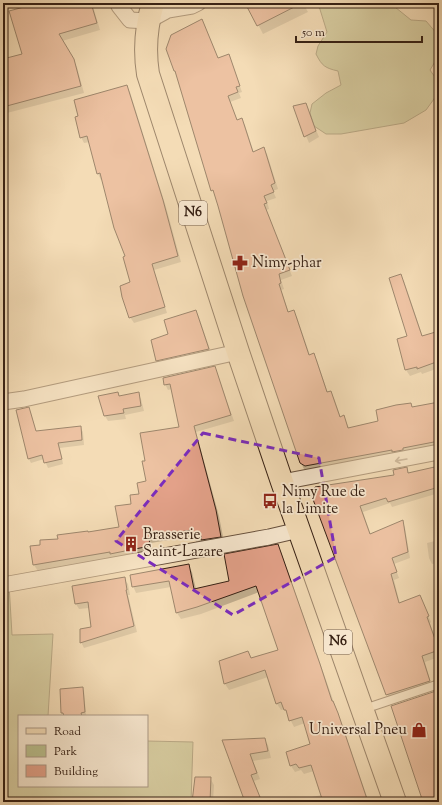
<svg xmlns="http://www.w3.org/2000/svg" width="442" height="805" viewBox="0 0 442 805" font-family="'Sorts Mill Goudy',serif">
  <rect width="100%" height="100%" fill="#f4dcb6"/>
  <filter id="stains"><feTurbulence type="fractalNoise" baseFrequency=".005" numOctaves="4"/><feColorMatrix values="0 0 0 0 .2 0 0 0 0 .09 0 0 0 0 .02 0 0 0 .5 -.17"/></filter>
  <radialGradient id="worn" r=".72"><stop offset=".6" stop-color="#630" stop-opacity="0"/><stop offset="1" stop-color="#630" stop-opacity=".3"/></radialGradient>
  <path fill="#bbc08e" stroke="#787051" d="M318 3H390L411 20 426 21 438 35 439 39V55L430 70 437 80 439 92 426 110 404 123 341 134H326L314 126 310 113 312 104 326 93 341 85 338 71C325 68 322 66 316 54L318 46 327 32Z
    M3 582 9 584 12 635 53 634 48 716H19V786H147V741L193 742 191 802H3Z"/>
  <path fill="#0003" d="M41 3H92L100 30 62 41 77 67 84 93 3 114 8 130 3 132V60L23 54Z
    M247 3H303L308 12 263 34Z
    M433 3H439V4L435 5Z
    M202 20 218 59 228 55 231 61 242 92 239 93 241 98 230 102 237 120 241 119 245 125 254 153 264 149 267 154 278 189 273 191 276 198 267 201 269 209 266 210 292 276 281 280 284 289 281 290 289 313 293 312 297 317 310 355 313 354 317 360 328 393 330 392 334 398 341 418 344 417 349 428 379 422 412 408 439 403V447L309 472 304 469 301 463 177 75 175 71Z
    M126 86 130 92 166 207 181 262 154 270 167 313 134 323 130 317 131 282 127 257 103 179 101 180 98 174 90 142 84 143 81 137Z
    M305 104 319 137 309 143 294 107Z
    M400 275 404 281 423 337 439 332V377L436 369 422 374 421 372 410 376 406 370 399 340 409 336Z
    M196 311 199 317 212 355 161 366 157 360 169 334Z
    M217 373 234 421 196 432 219 516 224 542 197 543 193 536 151 543 153 551 38 571 34 565 32 547 88 532 120 527 147 482V462L180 428 172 389 168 390 165 384Z
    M118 393 120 397 138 393 141 399 144 411 125 415 126 419 108 421 105 416 99 397Z
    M28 408 31 413 36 432 80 427 83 432 84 445 60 448 63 464 48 468 44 459 31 463 29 459 17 410Z
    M439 467V493L392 507 390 503 363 512 371 535 402 522 405 527 410 558 394 564 399 578 394 580 400 604 420 596 431 622 430 623 439 650V657L425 662 432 687 390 700 387 694 312 494 395 476 406 468 409 473Z
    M439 540V563L432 564 429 558 427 543Z
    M277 545 281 552 369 802H287L322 795 314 771 304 774 301 770 295 772 291 766 311 744 305 723 294 727 285 709 281 710 277 704 268 677 229 690 225 684 220 661 248 652 252 659 279 651 259 592 201 614 181 619 177 613 171 587 136 593 133 586 188 565 192 572 196 589 230 581Z
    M124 579 128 584 130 595H128L137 632 84 648 81 642 92 628 89 608 79 609 76 604 74 587Z
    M82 688 84 691 86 715 64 716 62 713Z
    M264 739 268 745 271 758 253 761 260 779 254 781 262 802H229V800L244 797 223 741Z
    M210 778 214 785 213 802H193Z"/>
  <path fill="#e4a28a" stroke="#362014" d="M39 3H91L97 23 59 34 74 59 81 86 3 107V59L22 54 9 11Z
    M245 3H302L257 26Z
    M202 19 218 58 229 54 240 86 236 87 238 92 228 96 237 120 242 118 253 152 264 147 275 183 271 185 274 192 264 196 267 203 264 204 290 270 279 274 281 283 279 284 288 312 294 310 309 355 314 353 327 392 331 391 340 417 344 415 348 428 378 421 376 410 396 405 411 403 412 407 439 402V441L403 448V450L392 452V450L305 466 300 463 243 296 218 206 213 190 211 191 175 71H174L166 49 171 35Z
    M127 85 163 200 178 256 152 264 165 307 129 318 122 297 120 286 130 282 123 257 125 256 114 228 100 173 97 174 87 136 80 138 75 117 78 116 74 100Z
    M306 103 316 131 304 137 293 106Z
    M401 274 422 336 439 331V361L417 369V367L405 370 397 339 407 336 389 278Z
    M196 310 209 349 156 361 151 340 168 334 164 320Z
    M215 366 231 415 194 426 216 510 221 537 201 540V536L192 538 191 530 149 538 150 546 110 554V552L33 565 30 546 40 545V540L58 539 57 535 88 531V532L119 527 115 506 131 504 130 495 139 494 137 483 146 481 142 461H145L140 433 179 427 170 384 164 385 163 378Z
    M118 392 119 396 139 392 141 406 123 409 124 413 104 416 98 396Z
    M29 407 36 431 81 426 82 440 58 443 62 459 44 463 42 455 28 459 16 410Z
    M439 466V487L388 502 386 498 360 506 370 534 403 520 408 552 392 558 397 572 391 574 399 603 420 595 429 616 427 617 439 650 422 656 430 681 386 695 311 494 315 487 394 475 393 470 407 467 408 473Z
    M278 544 320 664 332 701H333L338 713 368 802H323L311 765 299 768 296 764 290 766 286 752 310 744 302 717 289 721 286 710H284L281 702 276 704 265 670 224 684 219 661 248 651 251 658 278 650 256 586 197 607 176 613 169 581 132 587 130 575 189 564 194 589 229 581 224 554Z
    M125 577 127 590H126L134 626 80 643V629L91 627 88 602 75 604 72 586Z
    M83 687 85 712 81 713 82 716H64L63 713H61L60 689Z
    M439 690V802H423L391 706Z
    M265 738 268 751 250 754 257 773 251 775 262 802H245L222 740Z
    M195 777H211L210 802H192Z"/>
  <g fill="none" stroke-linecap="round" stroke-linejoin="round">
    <defs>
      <path id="lane" d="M364 709 439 684"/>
      <path id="street" d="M118 3 119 6 130 20 148 21 168 10 192 6 198 3
        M3 402 24 399 238 352
        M282 482 439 452
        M3 585 269 537 299 530"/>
      <path id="primary" d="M153 3C146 27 144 49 148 74L238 352 282 482 395 802"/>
    </defs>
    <use href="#lane" stroke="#664f3c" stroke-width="10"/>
    <use href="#street" stroke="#664f3c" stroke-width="17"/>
    <use href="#primary" stroke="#362014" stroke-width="24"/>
    <use href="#lane" stroke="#f8e8d0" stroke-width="8"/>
    <use href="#street" stroke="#f8e8d0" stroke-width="15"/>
    <use href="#primary" stroke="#f4dcb6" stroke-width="22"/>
  </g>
  <defs><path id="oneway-shaft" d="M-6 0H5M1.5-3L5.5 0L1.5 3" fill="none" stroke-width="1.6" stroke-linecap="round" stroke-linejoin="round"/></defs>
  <use stroke="#a18e7b" href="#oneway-shaft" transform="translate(401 460) rotate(170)"/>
  <path d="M0 0H442V805H0ZM203 433 319 458 336 557 233 615 116 541Z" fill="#f4dcb6" fill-opacity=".55" fill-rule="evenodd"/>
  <path fill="none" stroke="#7b2cbf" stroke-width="3" stroke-dasharray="8 5" stroke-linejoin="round" d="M203 433 319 458 336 557 233 615 116 541Z"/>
  <defs>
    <symbol id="pharmacy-bare" viewBox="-9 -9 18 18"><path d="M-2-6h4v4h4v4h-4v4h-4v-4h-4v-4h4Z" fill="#8f2418" stroke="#f8e8d0" stroke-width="2.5" paint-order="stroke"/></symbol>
    <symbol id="bus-bare" viewBox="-9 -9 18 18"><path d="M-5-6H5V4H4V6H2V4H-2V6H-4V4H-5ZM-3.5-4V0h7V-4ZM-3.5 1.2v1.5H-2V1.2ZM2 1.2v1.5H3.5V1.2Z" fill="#8f2418" stroke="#f8e8d0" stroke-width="2.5" paint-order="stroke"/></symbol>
    <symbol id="building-bare" viewBox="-9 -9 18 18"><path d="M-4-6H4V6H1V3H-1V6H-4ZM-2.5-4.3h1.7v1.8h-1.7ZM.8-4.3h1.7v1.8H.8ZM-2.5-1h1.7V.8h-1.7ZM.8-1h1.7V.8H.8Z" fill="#8f2418" stroke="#f8e8d0" stroke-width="2.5" paint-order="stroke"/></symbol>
    <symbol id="shop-bare" viewBox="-9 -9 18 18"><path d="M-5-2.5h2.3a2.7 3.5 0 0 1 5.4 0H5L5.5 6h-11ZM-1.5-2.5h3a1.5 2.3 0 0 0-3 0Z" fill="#8f2418" stroke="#f8e8d0" stroke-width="2.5" paint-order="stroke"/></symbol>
  </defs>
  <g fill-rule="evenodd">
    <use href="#pharmacy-bare" x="229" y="252" width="22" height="22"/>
    <use href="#bus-bare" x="259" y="490" width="22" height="22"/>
    <use href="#building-bare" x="120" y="533" width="22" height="22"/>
    <use href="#shop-bare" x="408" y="719" width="22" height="22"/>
  </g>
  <g text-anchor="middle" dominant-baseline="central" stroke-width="3.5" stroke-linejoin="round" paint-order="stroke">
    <g fill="#f8e8d0" stroke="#705c4c" stroke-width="1">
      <rect x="179" y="201" width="28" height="24" rx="3"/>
      <rect x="324" y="630" width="28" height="24" rx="3"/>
    </g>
    <g font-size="14" font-weight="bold" fill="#362014">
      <text x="193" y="213">N6</text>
      <text x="338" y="642">N6</text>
    </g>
    <g font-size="15" fill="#362014" stroke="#f8e8d0" text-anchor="start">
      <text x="252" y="263">Nimy-phar</text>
      <text x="282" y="492">Nimy Rue de<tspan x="282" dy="17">la Limite</tspan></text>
      <text x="143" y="535">Brasserie<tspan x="143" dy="17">Saint-Lazare</tspan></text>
      <text x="407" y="730" text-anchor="end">Universal Pneu</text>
    </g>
  </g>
  <rect width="442" height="805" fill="none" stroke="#f4dcb6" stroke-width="16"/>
  <rect x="4" y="4" width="434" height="797" fill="none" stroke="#362014" stroke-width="2"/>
  <rect x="8" y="8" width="426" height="789" fill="none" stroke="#362014"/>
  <rect x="18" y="715" width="130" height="72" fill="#f8e8d0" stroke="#aa9885"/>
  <rect x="26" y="728" width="20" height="6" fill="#f4dcb6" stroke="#aa9885"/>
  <text x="54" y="735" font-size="12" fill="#362014">Road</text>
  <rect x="26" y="745" width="20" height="12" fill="#bbc08e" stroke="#aa9885"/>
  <text x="54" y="755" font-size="12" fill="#362014">Park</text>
  <rect x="26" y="765" width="20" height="12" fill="#e4a28a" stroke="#aa9885"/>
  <text x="54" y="775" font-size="12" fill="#362014">Building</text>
  <path d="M296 36v6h126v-6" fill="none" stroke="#362014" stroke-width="2"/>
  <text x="302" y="36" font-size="12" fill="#362014" stroke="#f8e8d0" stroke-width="3" paint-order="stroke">50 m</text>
  <rect width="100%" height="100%" filter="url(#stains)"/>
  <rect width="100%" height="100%" fill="url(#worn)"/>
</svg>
